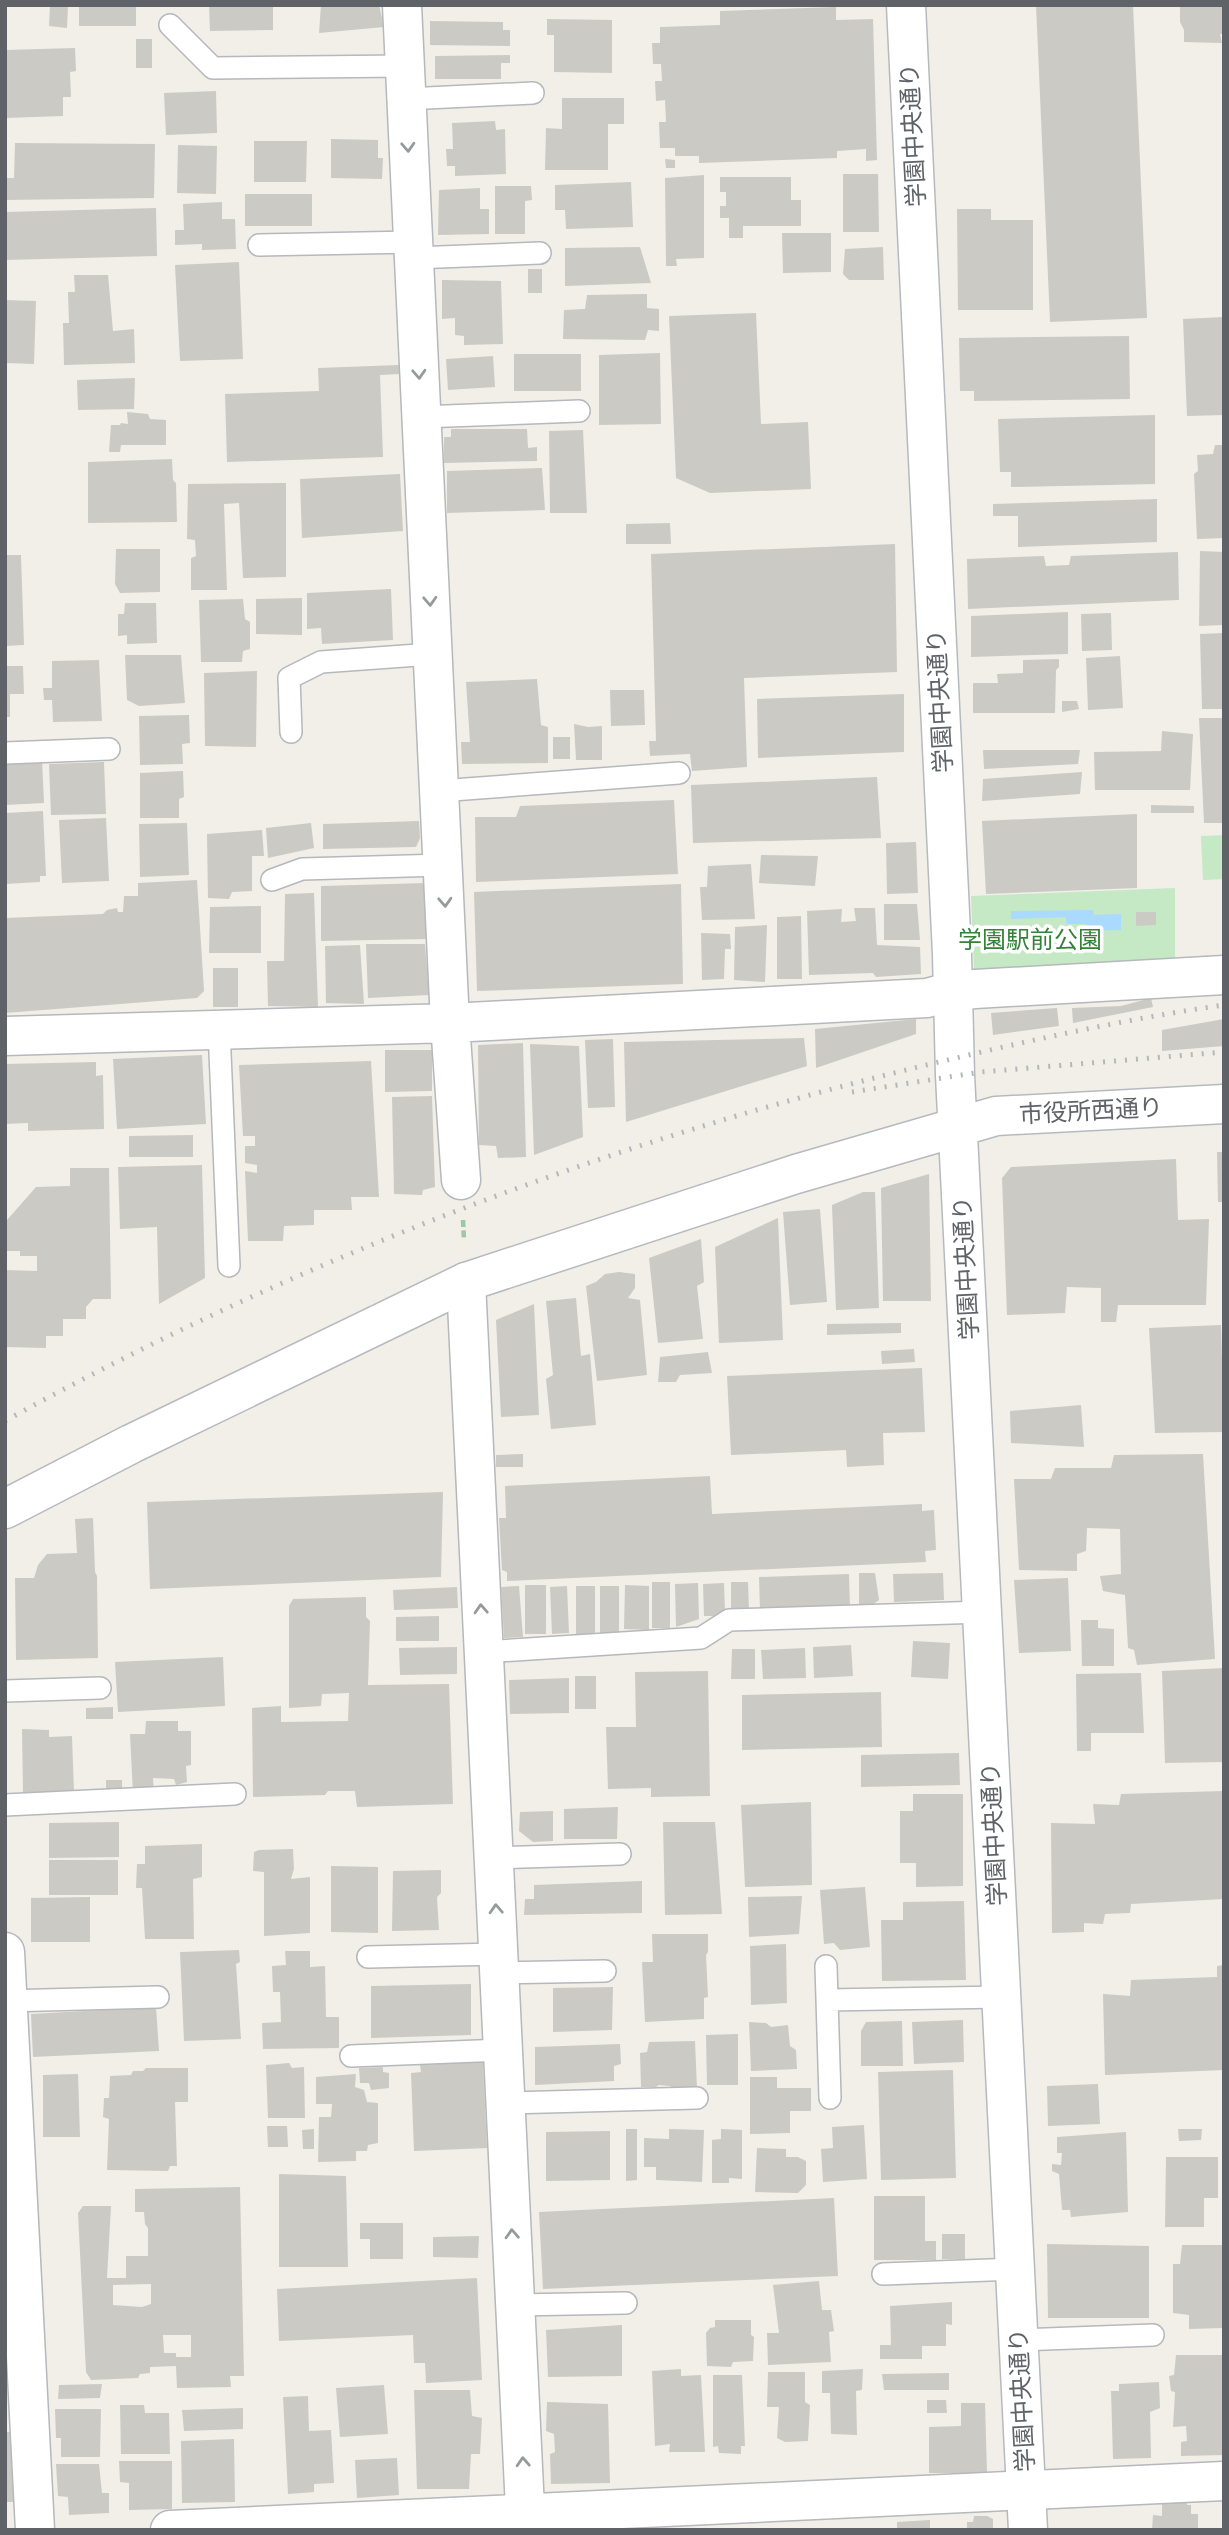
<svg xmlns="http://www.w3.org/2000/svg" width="1229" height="2535" viewBox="0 0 1229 2535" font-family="'Work Sans','Noto Sans JP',sans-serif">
  <rect width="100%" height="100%" fill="#f1efe8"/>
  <path fill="#c5e8c5" d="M1224 835V879L1203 880 1201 836Z
    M1175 888V978L975 989 971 896Z"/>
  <path fill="#aadaff" d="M1093 910 1094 915 1121 914V930L1086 931V924H1066V917L1011 919V911Z"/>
  <path fill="#cccac5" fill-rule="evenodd" d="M50 5H68L67 28 49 26Z
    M79 5H136V26H79Z
    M209 5H273V30L210 31Z
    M321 5H379L384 27 319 33Z
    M1036 5H1133L1147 318 1050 322Z
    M1180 5H1224V34H1220L1222 43 1184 42V30L1180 22Z
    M836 7V20L873 19 877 160 866 161V149L837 151V158L699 163V156H675V148H660L659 122H666L665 100 656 101 655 81H662L661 64H653L652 43H660V27L720 25V11Z
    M547 19 612 20V73L554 72V35H547Z
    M430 21 503 22V30H510V46L430 45Z
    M136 39H152V68H136Z
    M75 48 76 71 70 72 71 97H63V116L5 118V50Z
    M510 55V63H501V79H435V56Z
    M216 91 217 133 166 135 164 93Z
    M562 98H624V124H608V170H545L546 128 562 129Z
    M495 121 496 130 505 129 506 174 455 176V166H447L446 149H453L452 123Z
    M331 139 378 140V158H383L382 179 331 178Z
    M254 141H307L306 182H254Z
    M15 143 155 144 154 198 5 200V178H14Z
    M178 145 217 146 216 194 177 193Z
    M665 159 675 160V168H666Z
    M843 174H878L879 232H843Z
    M704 175V258L676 259 677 266H666L665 178Z
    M720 177H791V200H801V226H743V238H729V218H720V206H726V192H720Z
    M631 182 633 227 566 229 565 210H555V185Z
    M495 186H531L532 200 525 201V234H495Z
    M480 188V209H489V234L438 235 439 190Z
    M245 194H312V226H245Z
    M222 202V219H235L236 249 202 250V244L175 245V230H184L183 204Z
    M156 208 157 256 5 260V212Z
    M957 209H991V220H1033V310H958Z
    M782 233H831V272L783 273Z
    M640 247 651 283 565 286V248Z
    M883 247 884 280H849L843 274 845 249Z
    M239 262 243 359 180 361 175 265Z
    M528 269H542V293H528Z
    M74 275H108L113 331 134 329 135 363 64 365 63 323H69L68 292H75Z
    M442 280 501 281 503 344 464 345V336L455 335V318L442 319Z
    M647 294V308L659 309V331L648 330 645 340 563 339 564 310 585 309 587 295Z
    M5 300 36 301 34 364 5 363Z
    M756 313 761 424 808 422 811 489 710 493 676 478 669 316Z
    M1224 317V415L1187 416 1183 319Z
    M1129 336 1130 399 974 401V391H960L959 338Z
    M660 353 661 424 599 425V355Z
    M514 354H581V391H514Z
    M493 356 495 387 448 390 446 359Z
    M399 365V374L380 375 383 457 227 462 225 394 319 391 318 368Z
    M135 378 134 409 78 410 77 380Z
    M127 412 148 414 150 419 166 420V445H121L120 452H109L111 425H120L121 423 128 424Z
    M1155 415V484L1011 487V472H1000L998 419Z
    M451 429H527L528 448 537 447V461L444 463V437H451Z
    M583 430 587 513H550L549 431Z
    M1215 445H1224V538L1197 539 1194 474 1198 471 1197 455 1213 454Z
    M172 459 173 480 176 483 177 522 88 523V462Z
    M542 468 545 510 447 513V471Z
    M400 474 403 531 302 538 300 479Z
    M286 483V577L243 578 239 503 224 504 227 590H191V558L196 556 195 540 187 539 188 484Z
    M1157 499V542L1018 547V516H993V504Z
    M670 523 671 544H626V524Z
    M895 544 897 672 744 678 747 767 692 771 690 754 650 756 649 741H656L651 554Z
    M116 549H160V592L120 593 115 584Z
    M1200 551 1224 552V625L1199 626Z
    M1178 552 1179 600 968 609 967 559 1044 556 1046 566 1069 565 1071 556Z
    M5 555H21L24 645 5 646Z
    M391 589 393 640 322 644 321 628 307 629V593Z
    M302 598V635L256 634V599Z
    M243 599 245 619 250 622V649L243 651 242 662H201L199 600Z
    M125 603H156L157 643 127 644V635L118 636V614H124Z
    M1068 612V654L971 657V616Z
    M1111 613 1112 650 1082 651 1081 614Z
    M1224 633V709H1202L1200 634Z
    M125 655H181L185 703 139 706 127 700Z
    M1120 656 1123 708 1088 710 1086 658Z
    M1059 659V667L1056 670 1055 713H973V683H998L997 674 1023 673V660Z
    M99 660 102 721 53 722 52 700H44L43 688H52V661Z
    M5 666H23L24 694H10V717H5Z
    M257 671 256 747 205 746 204 673Z
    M537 679 541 725 548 727V763L462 764 461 742H470L466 682Z
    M610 690H644L645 725 611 726Z
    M904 694V752L758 758 757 699Z
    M1062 701H1077L1079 709 1062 712Z
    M189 715 190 743 182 744 183 764 140 765 139 716Z
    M1199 718H1224V823H1204Z
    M574 724 588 727 602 726V760H576Z
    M1162 731 1193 734 1190 790H1095L1094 752 1161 751Z
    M553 737H570V759H553Z
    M983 750H1080L1078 764 984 769Z
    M42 760 44 803 5 805V763Z
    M104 762 106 814 51 815 49 764Z
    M183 771 184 797 179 799V818H140V773Z
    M1082 772 1080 794 982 801 983 779Z
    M877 777 881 838 693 843 691 785Z
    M674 800 678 874 476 882 475 817H516L520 806Z
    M1151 805 1194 806V813H1151Z
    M43 811 46 876H40V882L5 884V813Z
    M1137 814V888L986 894 982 821Z
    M106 818 109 881 62 883 59 820Z
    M419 821 420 838 416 847 323 849V824Z
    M187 823 189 875 140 877 139 824Z
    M311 823 314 848 268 858 266 828Z
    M262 830 264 856H252V891L232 892 229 899 208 898 207 834Z
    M916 842 918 893 887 894 886 843Z
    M761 855 818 856 815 886 759 883Z
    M751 864 755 919 702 920 700 887H707L708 866Z
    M197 880 204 991 197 998 5 1013V918L103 914 107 910 117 908 118 912H123L124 896H138V883Z
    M426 883 428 939 321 941V886Z
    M681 884 683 984 477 991 474 892Z
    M314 893 318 1007 268 1006 267 961H284L285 894Z
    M884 904H917L920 940H884Z
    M261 906V953H209L210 907Z
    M854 908H875L877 945 920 947 921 974 876 977 873 973 809 975 807 911 842 909 841 922 856 921Z
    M1136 912H1156V925L1136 926Z
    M801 916 802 979H777V917Z
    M767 925 765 982 734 980 735 927Z
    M701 933 730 934 731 949H725L724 979 702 980Z
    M366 944H425L429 995 368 998Z
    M360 945 364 1004 326 1003 325 946Z
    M213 968H238V1007H213Z
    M1151 998 1153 1007 1073 1023 1072 1008 1121 1006Z
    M1057 1008 1059 1026 993 1035 991 1013Z
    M916 1019V1034L816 1068 815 1029Z
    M1224 1019V1046L1162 1051V1030Z
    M804 1038 807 1066 626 1122 624 1042Z
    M613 1039 615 1107 588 1108 585 1040Z
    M523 1043 526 1157 498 1158 496 1146 479 1145 478 1045Z
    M530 1044 579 1046 583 1137 534 1155Z
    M385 1050H432V1091L385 1092Z
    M202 1055 206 1124 117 1129 113 1059Z
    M371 1061 379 1197H351L352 1210H314V1225L284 1226 283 1241H248L245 1171 257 1173V1165L245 1163V1146H255V1136H243L239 1065Z
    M96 1062V1076L103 1075 104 1129 28 1131V1123L5 1124V1064Z
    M432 1096 435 1187 423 1190 422 1195 394 1194 392 1097Z
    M193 1135V1157H129V1136Z
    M1217 1152H1224V1202H1218Z
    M1176 1159 1178 1220 1209 1219 1206 1305H1118L1116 1322H1101V1288L1067 1287 1065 1313 1007 1315 1002 1178 1011 1167Z
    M202 1165 205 1278 159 1304 157 1227 120 1229 118 1167Z
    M70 1168H109L111 1299H93L86 1307V1319H63V1336H46V1348L5 1347V1270L37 1271V1256H20V1251H6L7 1220 36 1187 70 1186Z
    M929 1174 931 1301H883L881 1188Z
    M863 1192H875L879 1308 836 1310 832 1205Z
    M820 1209 827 1302 790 1305 783 1212Z
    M778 1218 783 1340 719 1343 715 1247Z
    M701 1239 704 1282 697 1286 703 1339 658 1343 649 1258Z
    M619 1272 635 1274V1288L628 1298 640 1300 647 1375 597 1381 586 1286 596 1282 605 1274Z
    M576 1298 581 1356 590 1354 596 1425 551 1429 546 1379 553 1375 546 1301Z
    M534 1304 539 1415 501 1417 496 1320Z
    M901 1323V1333L827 1335V1324Z
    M1221 1325 1224 1432 1155 1433 1149 1328Z
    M914 1349 915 1362 882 1364 881 1351Z
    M708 1352 712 1373 680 1375 676 1382H658L660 1357Z
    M922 1368 925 1432 883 1433 884 1465 847 1467 846 1450 731 1455 727 1376Z
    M1081 1405 1084 1447 1011 1443 1010 1411Z
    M523 1454V1467H496V1455Z
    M1203 1454 1215 1659 1137 1665 1134 1650 1128 1648 1125 1595 1103 1591 1100 1576 1121 1574 1120 1529 1087 1528 1086 1551 1077 1554V1571L1019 1570 1014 1479H1051L1055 1468H1111L1114 1455Z
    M710 1476 712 1514 922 1504V1511L934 1510 936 1550 925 1551 926 1562 507 1581V1572L502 1570 499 1518H506L505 1486Z
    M443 1492 441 1577 150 1589 147 1502Z
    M93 1518 95 1572 97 1576 98 1658 16 1660 15 1578H34L38 1565 47 1554 77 1553 75 1519Z
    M859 1573H875L879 1600 869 1607 859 1608Z
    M943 1573 944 1600 894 1602 893 1574Z
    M849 1574 850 1609 760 1611 759 1577Z
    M1068 1578 1071 1651 1019 1653 1014 1580Z
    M652 1582H670V1628H652Z
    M731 1582H748L749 1610H731Z
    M698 1583 699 1619 676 1627 675 1584Z
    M724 1583 725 1612 714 1616H704L703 1584Z
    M525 1585H546V1634H525Z
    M625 1585 649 1586V1630L624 1629Z
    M519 1586 523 1637 504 1638 501 1587Z
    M567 1586 569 1633 552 1634 550 1587Z
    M576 1586H595V1634H576Z
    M600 1586H619V1633H600Z
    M457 1587 458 1608 394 1610 393 1590Z
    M366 1597V1617L370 1621 368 1685 449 1684 453 1804 357 1807 355 1791H328L325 1795 253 1797 252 1708 281 1706V1722L348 1721 349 1693 322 1694 321 1706 289 1708V1606L293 1599Z
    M439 1616V1641H396V1617Z
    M1081 1620H1098V1628L1114 1629V1666H1082Z
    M913 1641 950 1643 948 1679 911 1677Z
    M851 1645 853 1676 814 1678 813 1647Z
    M457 1647V1674L400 1675 399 1648Z
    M805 1648 806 1678 763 1679 761 1650Z
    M732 1649H755V1679H731Z
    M223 1657 225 1706 118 1712 115 1662Z
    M1224 1668V1762L1165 1763 1162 1671Z
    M708 1671 710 1796 651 1797V1788L608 1789 606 1727H636L635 1672Z
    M1141 1673 1144 1733H1091V1751H1077L1076 1674Z
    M575 1676H596V1709H575Z
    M569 1678V1713L510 1714 509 1680Z
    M881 1692 882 1747 742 1750V1695Z
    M113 1707V1719H86V1708Z
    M146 1721H178V1731H191V1765L186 1766 187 1782 176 1785 174 1779 153 1778 154 1793 133 1794 130 1734H145Z
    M22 1729 49 1730V1737L72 1736 74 1793 23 1794Z
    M959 1753 960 1785 861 1787V1755Z
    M106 1780H122V1793L106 1792Z
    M1223 1791 1224 1899 1131 1904 1130 1913 1105 1914 1103 1924 1084 1923V1932L1052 1933 1051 1823 1095 1824 1093 1804 1119 1805 1121 1794Z
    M913 1794H963V1886L916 1887V1863H900V1811H913Z
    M811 1802 812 1885 745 1887 741 1805Z
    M618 1807 617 1839H564V1809Z
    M553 1811V1841L533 1842 519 1831 520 1812Z
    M119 1822V1857L49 1858V1823Z
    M663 1822H715L722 1914 665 1915Z
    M202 1844V1877L193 1879 194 1939H145L142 1888H136L137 1864H145V1846Z
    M293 1849 294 1869 291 1879 310 1877V1933L264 1936V1872L253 1871 254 1852 259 1850Z
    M49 1860H118V1895H49Z
    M331 1866 378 1867V1933L331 1932Z
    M441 1870V1893L437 1897 439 1930 392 1931 393 1871Z
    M642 1881V1913L524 1915 525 1899H534V1885Z
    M865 1887 870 1947 840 1950 834 1943 824 1944 820 1890Z
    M802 1896 799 1934 749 1937 748 1897Z
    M90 1897V1942H31V1898Z
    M964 1901 966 1980 882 1981 881 1920H903V1902Z
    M652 1934H708V1952L706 1955 708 1997 704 1998V2019L645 2022 642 1962H653Z
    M786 1944 787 2003 751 2005 750 1946Z
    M239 1950 240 1962 236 1964 241 2039 184 2041 180 1952Z
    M285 1951H310V1967L325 1966 326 2017H339V2048L263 2049 262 2023 281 2022 280 1992H273L272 1966 286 1965Z
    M1224 1965V2070L1105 2075 1103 1994 1130 1996 1131 1980 1217 1977V1966Z
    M471 1984V2035L371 2038V1986Z
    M613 1987 612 2030 553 2032V1988Z
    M156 2007 159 2051 33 2057 31 2014Z
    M963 2020 964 2062 914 2064 912 2022Z
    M902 2021 903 2066H861V2031L866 2022Z
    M749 2022 766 2023 771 2027 788 2025 790 2046 796 2050 797 2069 751 2071Z
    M738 2034V2085H707L706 2035Z
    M695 2041 697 2088 673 2089 670 2086 659 2085 656 2087H641L640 2053 647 2052 649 2042Z
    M620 2044 621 2064 614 2066V2081L535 2085V2047Z
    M483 2062 487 2148 414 2151 411 2073 421 2072 420 2065Z
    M289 2063 292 2068 304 2067 305 2118H268L266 2065Z
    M383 2067V2072L389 2073V2088L371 2090 369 2083H360L359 2068Z
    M146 2068H188V2102H175L177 2166H170L168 2171 107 2170 109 2119 103 2117 104 2098H109L110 2076 131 2075 133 2071H143Z
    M953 2070 956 2178 881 2180 878 2072Z
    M78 2074 80 2137H43V2075Z
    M356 2074 355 2087 364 2090 367 2102 378 2103V2143L368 2145 367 2151H356V2161L318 2162 319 2117H331L332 2104H316V2077Z
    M750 2077H777V2088H811V2111H790V2133L750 2134Z
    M1098 2084 1100 2124 1048 2126 1047 2086Z
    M864 2125 867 2179 823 2182 821 2149 833 2148 832 2127Z
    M267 2126H287L288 2147H268Z
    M314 2129V2149H303L302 2130Z
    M626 2129H637V2180L626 2181Z
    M669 2129 704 2130 702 2182 656 2180V2167H644V2138L669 2139Z
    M721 2129 742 2130V2179L729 2178V2183H712V2140L721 2139Z
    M1178 2129H1202L1201 2140 1179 2141Z
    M610 2131V2180L546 2181V2132Z
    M1126 2132 1128 2212 1071 2217 1070 2210H1062L1059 2174 1052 2171V2164L1061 2165 1062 2153H1057V2137Z
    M757 2148 786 2149V2157H798L806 2161V2185L798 2193 755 2192Z
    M1166 2157H1218V2198H1204V2227H1165Z
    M279 2174 346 2176 348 2267H279Z
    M240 2187 244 2376H230L231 2387 177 2388 176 2366 150 2367V2373L140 2374 138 2378 91 2380 86 2372 78 2213 83 2206H111L107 2278H126V2256H148V2228L145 2224 144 2212H135V2189ZM151 2284V2304L142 2307 113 2305V2285ZM163 2335H191V2357H176V2353H164Z
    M874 2196H925V2241H936V2260H874Z
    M834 2198 838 2276 543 2289 539 2212Z
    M360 2223H403V2259H370V2239H360Z
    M942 2234H965V2259H942Z
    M479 2236 478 2258 433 2257V2237Z
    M1047 2244 1149 2246V2318H1048Z
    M1182 2245H1224V2328L1189 2329V2315L1173 2313V2264H1180Z
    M477 2278 482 2380 426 2383 425 2363H414L413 2335 279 2341 277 2289Z
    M819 2281 822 2310H831L834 2331 829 2332 831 2362 768 2365 767 2333H779L773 2285Z
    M952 2302V2325L946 2324V2346H922V2359H880V2345H891L890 2306Z
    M715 2320H751V2335L754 2337 753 2361 733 2362 731 2367 707 2366 706 2333 710 2328 715 2327Z
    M622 2325V2376L548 2377 546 2330Z
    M1176 2355H1224V2455L1181 2456V2442L1187 2441 1186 2426 1173 2427 1175 2392 1171 2391 1169 2376 1174 2375Z
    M681 2369V2376L701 2375 705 2452H669L670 2444 655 2446 652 2371Z
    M863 2369 862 2390 856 2391 857 2435 831 2434 830 2393H822V2371Z
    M768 2372H805V2402L810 2405 808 2441 785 2442 777 2438 779 2407H767Z
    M949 2373V2390H884L882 2374Z
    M713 2375H742L745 2446H741V2454L719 2453 718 2446 713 2447Z
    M1159 2382 1160 2408 1150 2412 1151 2458 1113 2459 1111 2391H1119V2384Z
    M102 2384 100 2398 58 2399 59 2385Z
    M384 2385 388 2434 340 2437 336 2388Z
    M414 2390H470L472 2416 482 2418 480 2454H471L469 2489H417Z
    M308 2396 309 2431 331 2430 334 2483 314 2484V2492L288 2494 283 2397Z
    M927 2400H946L947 2413H927Z
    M547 2402 608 2404 610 2483 551 2484 550 2454 555 2452 554 2434 546 2431Z
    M961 2403H985L987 2473H929V2427L961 2426Z
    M120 2405H144L145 2413H169L170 2454H121Z
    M243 2408V2429L184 2431 182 2410Z
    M55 2409H101L100 2457H61V2438H56Z
    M5 2432H20V2502H5Z
    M234 2439 235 2502 182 2503 181 2441Z
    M397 2458 399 2495 357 2498 355 2460Z
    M119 2461H172V2509L129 2510V2483L120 2482Z
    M56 2464H99L102 2493H109V2513L69 2515 68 2497 58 2496Z
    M1162 2498H1187V2505H1191V2514H1198V2530H1152L1153 2515 1162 2516Z
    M974 2516H987L993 2519V2530H967V2522H973Z
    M930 2520V2530H897V2522Z"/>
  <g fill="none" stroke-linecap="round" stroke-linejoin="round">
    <defs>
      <path id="lane" d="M170 25 213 68 405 66
        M406 99 533 93
        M259 245 413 242
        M414 258 540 253
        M421 417 579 411
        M291 732 289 678 321 662 432 654
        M5 753 109 749
        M439 791 679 773
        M272 880 302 869 443 865
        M219 1029 229 1266
        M483 1652 701 1638 729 1620 983 1612
        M5 1691 100 1688
        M5 1805 235 1794
        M494 1858 620 1854
        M368 1957 498 1954
        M826 1966 830 2098
        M499 1973 605 1971
        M827 2000 1002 1997
        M5 2001 158 1997
        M351 2056 503 2050
        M505 2103 697 2098
        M883 2274 1016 2269
        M516 2305 626 2303
        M1019 2340 1153 2335"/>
      <path id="street" d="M402 5 450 1023 461 1180
        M5 1036 450 1023 927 998 953 991 975 989 1224 975
        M466 1282 526 2530
        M5 1952 35 2530
        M170 2530 1224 2481"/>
      <path id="secondary" d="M906 5 952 954 955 1075 1028 2530
        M5 1509 131 1444 466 1282 796 1174 996 1116 1224 1104"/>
    </defs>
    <use href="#lane" stroke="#b5b8bc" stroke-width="24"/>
    <use href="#street" stroke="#b5b8bc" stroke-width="41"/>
    <use href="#secondary" stroke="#b6babf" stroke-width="41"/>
    <path stroke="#9cc7a9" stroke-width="4.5" stroke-dasharray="7 3.5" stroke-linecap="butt" d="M463 1220 464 1240"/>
    <use href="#lane" stroke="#fff" stroke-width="21"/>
    <use href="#street" stroke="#fff" stroke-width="38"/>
    <use href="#secondary" stroke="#fff" stroke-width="38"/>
    <path stroke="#b6b7b8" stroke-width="5" stroke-dasharray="2 9" stroke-linecap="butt" d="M852 1092 981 1072 1224 1052
      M5 1421C303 1256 625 1135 956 1058 1045 1037 1133 1018 1224 1005"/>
  </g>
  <defs><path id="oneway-chevron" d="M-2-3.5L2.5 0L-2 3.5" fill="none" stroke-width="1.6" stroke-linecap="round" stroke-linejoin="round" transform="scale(1.75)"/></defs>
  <g stroke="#979a9d">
    <use href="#oneway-chevron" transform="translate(408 147) rotate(87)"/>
    <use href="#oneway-chevron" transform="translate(419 374) rotate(87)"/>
    <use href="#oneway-chevron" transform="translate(430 601) rotate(87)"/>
    <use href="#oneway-chevron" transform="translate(445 902) rotate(87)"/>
    <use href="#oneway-chevron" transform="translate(481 1609) rotate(-93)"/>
    <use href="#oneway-chevron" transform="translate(496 1909) rotate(-93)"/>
    <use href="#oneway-chevron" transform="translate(512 2234) rotate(-93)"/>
    <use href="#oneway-chevron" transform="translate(523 2462) rotate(-93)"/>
  </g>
  <g text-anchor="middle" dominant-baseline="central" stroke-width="7" stroke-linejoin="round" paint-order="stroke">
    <g font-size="24" fill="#5f6368" stroke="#fff">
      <text transform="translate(913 135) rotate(-93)">学園中央通り</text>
      <text transform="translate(940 701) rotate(-93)">学園中央通り</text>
      <text transform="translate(1091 1111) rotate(-3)">市役所西通り</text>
      <text transform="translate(966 1268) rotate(-93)">学園中央通り</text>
      <text transform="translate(994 1834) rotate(-93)">学園中央通り</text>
      <text transform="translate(1022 2400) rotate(-93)">学園中央通り</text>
    </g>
    <g font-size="24" fill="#348238" stroke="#fff">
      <text x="1030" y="940">学園駅前公園</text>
    </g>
  </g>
  <rect width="1229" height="2535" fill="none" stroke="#5f6368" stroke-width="14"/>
</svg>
